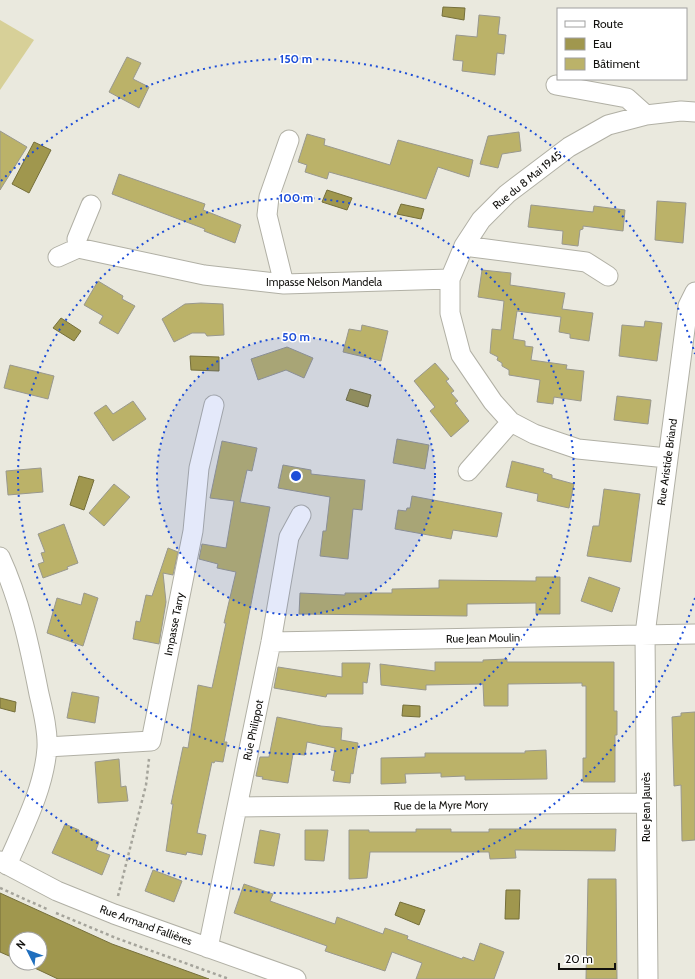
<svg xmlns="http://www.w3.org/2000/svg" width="695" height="979" viewBox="0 0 695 979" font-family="Cabin,sans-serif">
  <rect width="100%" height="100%" fill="#eae9de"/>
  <path fill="#d7d098" d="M0 20 34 40 0 90Z"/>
  <path fill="#a0974e" stroke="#756f3b" d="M443 7 465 8 464 20 442 16Z
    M34 142 51 150 29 193 12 184Z
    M327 190 352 198 347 210 322 202Z
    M401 204 424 209 421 219 397 214Z
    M61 318 81 331 74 341 53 328Z
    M190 356 219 357V371L191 370Z
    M350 389 371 395 368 407 346 400Z
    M79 476 94 480 84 510 70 505Z
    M0 698 16 702 15 712 0 708Z
    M403 705 420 706V717L402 716Z
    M506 890H520L519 919H505Z
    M0 893 112 944 209 979H58L24 963H40V939H16V959L0 952Z
    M400 902 425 910 419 925 395 915Z"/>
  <path fill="#bbb269" stroke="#99988e" d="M479 15 500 17 498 34 506 35 504 54 497 53 495 75 462 71 463 61 453 60 456 35 477 37Z
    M127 57 141 63 133 79 149 87 139 108 109 92Z
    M0 131 27 147 0 190Z
    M519 132 521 151 502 154 498 168 480 164 488 136Z
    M307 134 325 139 324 145 390 165 398 140 473 160 469 177 438 167 426 199 329 172 327 179 305 172 307 165 298 162Z
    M119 174 205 204 203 210 241 225 235 243 204 231 205 229 112 194Z
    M657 201 686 203 683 243 655 240Z
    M531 205 593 212 594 206 625 210 623 231 583 226V229L580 230 578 246 562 244 563 231 528 227Z
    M482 270 511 273 510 285 565 293 562 309 593 313 589 341 570 338V334L559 332 561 317 517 311 513 339 525 341V346L533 347 531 360 567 365 566 369 584 371 581 401 554 397 553 404 537 402 540 380 509 375V370L502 366V363L497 360 498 357 490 353 492 329 501 330 504 301 478 297Z
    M98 281 123 296 122 299 135 306 118 334 99 323 103 316 84 305Z
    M201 303 223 304 224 335 207 336 205 333H192L174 342 162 319 185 304Z
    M645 321 662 323 657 361 619 356 622 325 644 327Z
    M362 325 388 331 381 361 343 352 349 329 361 331Z
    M287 347 313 358 304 378 286 370 258 380 251 359Z
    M435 363 449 379 446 381 454 391 451 393 458 401 455 403 469 421 451 437 430 411 435 407 414 381Z
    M10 365 54 376 48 399 4 388Z
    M617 396 651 400 648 424 614 420Z
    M133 401 146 419 113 441 94 413 106 405 113 414Z
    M397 439 429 445 425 469 393 463Z
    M222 441 257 448 252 471 247 470 240 502 270 507 224 742H227L223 762 215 761 214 763 212 762 197 833 206 835 202 855 187 852 186 855 166 851 173 804H171L183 747 188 748 198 685 212 688 226 623H224L236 572 217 568 218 564 199 559 202 544 226 548 234 501 210 498Z
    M512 461 544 469 543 472 552 475V478L574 484 569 508 537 501 538 494 506 487Z
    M283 465 311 470V474L365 480 362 510 353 509 348 559 320 556 323 531H326L330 497 278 488Z
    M41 468 43 492 8 495 6 471Z
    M114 484 130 497 104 526 89 513Z
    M604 489 640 494 631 562 587 556 593 526H599Z
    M412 496 502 513 497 537 453 530 451 539 395 529 398 510 406 511 407 508H410Z
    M64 524 78 563 67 567 68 569 43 578 38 564 44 562 41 553 45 552 38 534Z
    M168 548 178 552 173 575 163 573 166 602 159 644 133 639 136 621 140 622 146 595 152 596Z
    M536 577H560V614H536V603L467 604V616L299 614 300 593 345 595V593H392V589L439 588V580L536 581Z
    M589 577 620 588 612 612 581 601Z
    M84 593 98 598 83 646 47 633 57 598 81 605Z
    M507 659V662H614V711H617V735H615V782H583V758H586V686H582V683L508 684V706H484L483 684 426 685V690L381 685 380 664 435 671V662H483V660Z
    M342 663H370L367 683 363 682V694H327L326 697 274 688 278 667 342 677Z
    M72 692 99 697 95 723 67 718Z
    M695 712V840L682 841 681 785 674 786 672 717 681 716V713Z
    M277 717 321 726 342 728 341 740 358 743 353 774 351 773 350 783 333 781 335 771 331 770 335 748 307 742 305 755 293 754 288 783 262 779 263 777 256 776 260 757H269Z
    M546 750 547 779 465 780V776L441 777V773L405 774 406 783 381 784V758L425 757V753H525V751Z
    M119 759 121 787 126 786 128 801 98 803 95 762Z
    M65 824 79 830V833L99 842 96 850 110 855 102 875 52 853Z
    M416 829H451V832H489V829H616L615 851 515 850 516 858 490 859 489 852H370L367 878 349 879V830H369V832H416Z
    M260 830 280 834 274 866 254 863Z
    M305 830H328L324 861 305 860Z
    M153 870 182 881 174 902 145 891Z
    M588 879H616L617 979H586Z
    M244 884 273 894 270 901 335 924 337 917 383 934 385 928 408 936 407 939 462 959 463 957 474 961 480 943 504 952 494 979H416L422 963 392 952 385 971 325 951 327 946 234 913Z"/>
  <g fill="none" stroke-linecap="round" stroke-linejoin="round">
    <defs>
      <path id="minor" d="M556 85 627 98 646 115
        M464 246 586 262 608 276
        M78 248 77 239 91 205
        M58 257 78 248 204 275 284 284 450 279
        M284 284 267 215 269 197 289 140
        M667 458 578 449 534 434 511 422 493 402 461 355 450 313V279L464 246 481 220 507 194 569 147 608 125 646 115 681 111 695 112
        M468 471 511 422
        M0 557C20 600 30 648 39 694 43 711 48 730 47 748 44 789 23 828 7 865
        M271 642 695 634
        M47 747 151 741 193 531 199 468 214 405
        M237 807 645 803
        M0 861 57 891 114 914 296 979
        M208 948 271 642 289 537 301 515
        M648 979 645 634 688 306 695 292"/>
    </defs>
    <use href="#minor" stroke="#b1b0a5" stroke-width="21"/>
    <path stroke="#a5a49b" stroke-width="2.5" stroke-dasharray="3 3" stroke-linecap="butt" d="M0 888 49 910
      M118 896 146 785 149 759
      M56 913 116 938 229 979"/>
    <use href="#minor" stroke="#fff" stroke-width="19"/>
  </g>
  <circle cx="296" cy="476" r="139" fill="#1d4ed8" fill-opacity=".12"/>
  <g fill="none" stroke="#1d4ed8" stroke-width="2" stroke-dasharray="2 4">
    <circle cx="296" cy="476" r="139"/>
    <circle cx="296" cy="476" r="278"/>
    <path d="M695 598A417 417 0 0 1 1 771M1 181A417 417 0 0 1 695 354"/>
  </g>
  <g text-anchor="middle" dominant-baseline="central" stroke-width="3" stroke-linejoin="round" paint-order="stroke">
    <g font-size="11" fill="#12110e" stroke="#fff">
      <text transform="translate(527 180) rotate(-39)">Rue du 8 Mai 1945</text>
      <text x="324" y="282">Impasse Nelson Mandela</text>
      <text transform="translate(667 462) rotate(-82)">Rue Aristide Briand</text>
      <text transform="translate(174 624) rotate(-79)">Impasse Tarry</text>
      <text transform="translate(483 638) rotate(-1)">Rue Jean Moulin</text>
      <text transform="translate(253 730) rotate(-78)">Rue Philippot</text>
      <text transform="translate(441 805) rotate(-1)">Rue de la Myre Mory</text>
      <text transform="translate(646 807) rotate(-90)">Rue Jean Jaurès</text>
      <text transform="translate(146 925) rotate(20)">Rue Armand Fallières</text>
    </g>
  </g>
  <circle cx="296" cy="476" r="6" fill="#1d4ed8" stroke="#fff" stroke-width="2"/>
  <g font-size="12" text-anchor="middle" font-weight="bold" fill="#1d4ed8" stroke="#fff" stroke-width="3" stroke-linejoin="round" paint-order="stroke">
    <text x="296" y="63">150 m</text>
    <text x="296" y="202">100 m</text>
    <text x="296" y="341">50 m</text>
  </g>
  <rect x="557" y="8" width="130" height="72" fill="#ffffff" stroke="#a0a09f"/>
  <rect x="565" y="21" width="20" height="6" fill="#ffffff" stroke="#a0a09f"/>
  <text x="593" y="28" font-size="12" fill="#12110e">Route</text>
  <rect x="565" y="38" width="20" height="12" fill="#a0974e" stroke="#a0a09f"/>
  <text x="593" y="48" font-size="12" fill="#12110e">Eau</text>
  <rect x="565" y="58" width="20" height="12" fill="#bbb269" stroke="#a0a09f"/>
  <text x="593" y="68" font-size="12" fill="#12110e">Bâtiment</text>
  <g transform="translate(28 951) rotate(312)"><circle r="19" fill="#ffffff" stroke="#a0a09f"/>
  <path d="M0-3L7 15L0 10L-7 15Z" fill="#206fbe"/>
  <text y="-6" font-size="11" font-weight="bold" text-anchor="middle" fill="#12110e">N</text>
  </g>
  <path d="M559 963v6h56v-6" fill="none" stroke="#12110e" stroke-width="2"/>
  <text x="565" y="963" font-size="12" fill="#12110e" stroke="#ffffff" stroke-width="3" paint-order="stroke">20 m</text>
</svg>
